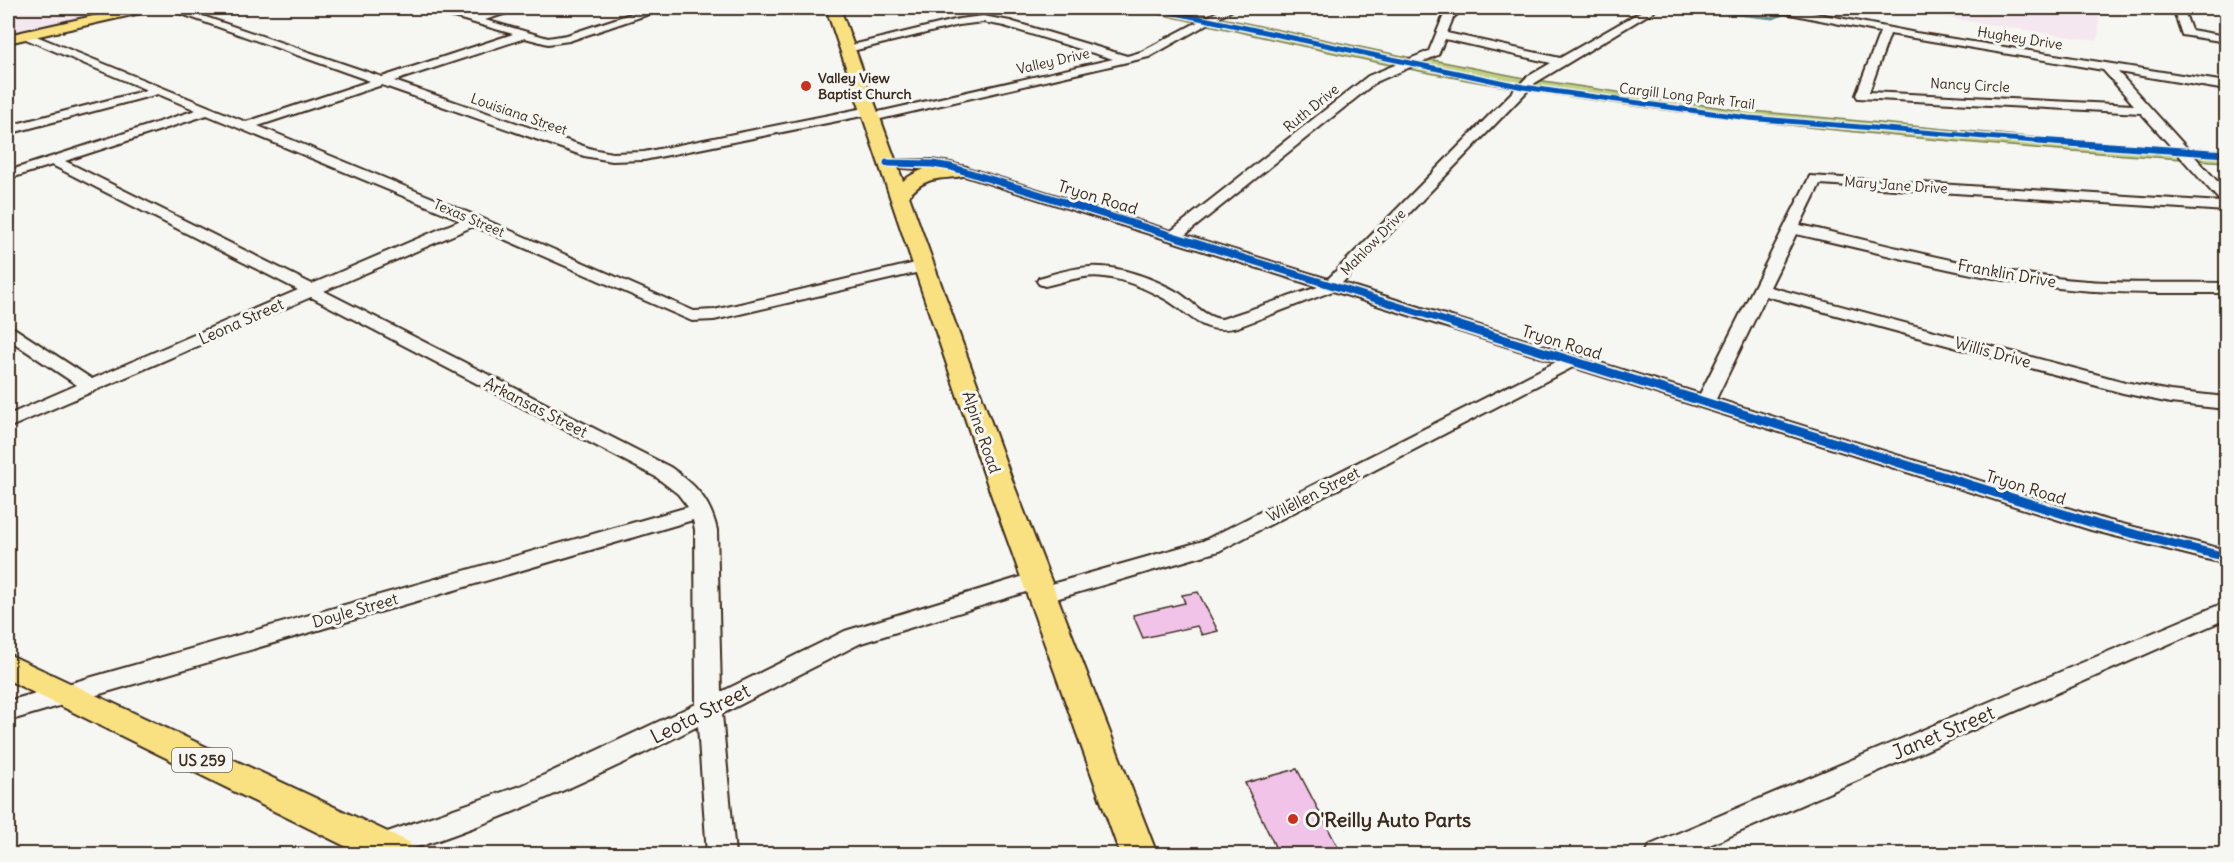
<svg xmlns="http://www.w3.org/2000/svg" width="2234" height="862" viewBox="0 0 2234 862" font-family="Delius,sans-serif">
  <rect width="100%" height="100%" fill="#f6f6f2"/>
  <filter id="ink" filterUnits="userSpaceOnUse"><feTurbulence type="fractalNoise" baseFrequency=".0167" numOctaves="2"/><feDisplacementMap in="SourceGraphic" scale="12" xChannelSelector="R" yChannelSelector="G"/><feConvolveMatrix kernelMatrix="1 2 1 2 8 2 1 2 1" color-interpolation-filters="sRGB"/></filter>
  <g filter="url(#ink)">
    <path fill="#f4e7ef" d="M8 8H124L8 34Z
      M1884 8H2099L2098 41 1891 9Z"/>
    <path fill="#c0d186" stroke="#7e7e52" stroke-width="1.5" d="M1131 8H1175L1412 58 1433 60 1524 78 1730 109 2041 138 2226 150V162C1987 146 1749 126 1513 88 1384 67 1258 35 1131 8Z"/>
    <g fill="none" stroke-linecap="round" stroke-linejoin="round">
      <path stroke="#648e8d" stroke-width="3" d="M1682 8 1773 18 1785 13
        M1517 9 1557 8"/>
    </g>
    <path fill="#f1c3e8" stroke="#3b2a1e" stroke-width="1.5" d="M1198 592 1218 631 1202 635 1197 626 1143 638 1133 615 1185 603 1182 595Z
      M1297 769 1342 855H1279L1245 783Z"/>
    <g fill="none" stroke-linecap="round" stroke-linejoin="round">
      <defs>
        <path id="minor" d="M165 8H179L382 77 513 34 429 10 428 8H443L474 16 503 8H517L516 10 485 20 548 38 567 35 648 8H662L661 10 569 41 548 44 525 38 394 81 592 149 612 153 644 152 869 107 874 108V113L1113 59 1004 26 983 22 959 25 848 52 842 49 844 47 959 19 983 16 1010 21 1127 56 1141 52 1224 8H1236L1149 57 872 121 867 120V115L644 160 612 161 584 156 382 85 258 126 479 217 694 311 714 310 924 261 932 266 924 271 714 320 692 321 474 226 324 291 670 467C696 485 710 500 717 530L721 692 845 631 1037 572 1045 574 1048 580 1045 586 861 643 722 714 735 854H707L698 726C626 763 555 796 480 825 438 840 397 859 352 854L356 845 370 838 523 785 696 704 695 530 693 520 8 721V701L688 507 678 494 656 477 311 297 8 428V415L77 385 8 339V327L14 328 92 379 298 290 52 165 8 179V171L196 110 158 94 8 134V126L147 90 21 37V33H29L246 122 370 81ZM207 115 461 220 312 284 65 161Z
          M1453 8H1464L1453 18 1447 33 1560 58 1647 8H1659L1535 83 1342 283 1700 394 1810 176 2221 202 2141 113 1858 98 1856 95 1880 32 1775 11 1770 8H1789L1916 33 2226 82V90L2118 72 2226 191V211L1820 184 1800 225C1885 244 1969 268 2056 278 2112 285 2170 282 2226 283V293C2171 293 2114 294 2058 288 1970 278 1883 253 1796 234L1770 287 2125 382 2170 391 2226 397V409L2170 403 2123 393 1766 296 1716 399 2106 520 2226 550V564L2091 530 1573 367 1219 551 1042 603 1034 601 1031 595 1034 589 1203 541 1556 362 1333 291 1238 327C1201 336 1193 315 1165 299 1147 289 1124 279 1104 277 1084 274 1064 282 1045 286L1039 284 1037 281 1039 278C1056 273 1073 268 1090 267 1118 265 1155 279 1179 293 1193 302 1205 318 1222 319L1318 287 949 171 887 167 882 166 880 163 882 160H932L951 163 1171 231 1368 76 1429 51 1443 17ZM1890 34 2103 70 2134 105 1869 92ZM1445 39 1551 63 1527 77 1328 279 1185 235 1376 82 1438 55Z
          M2173 8H2183L2191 30 2226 36V42L2182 35Z
          M2226 602V619L1689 854H1646L1650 845Z"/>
        <path id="major" d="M129 8H152L145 12 8 43V35Z
          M826 8H840L903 181C920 167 946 162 967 167L970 171 967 175C943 181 928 173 909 196L1012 480 1157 854H1120L986 480Z
          M8 654 409 842 414 854H361L8 680Z"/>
      </defs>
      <use href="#minor" stroke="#3b2a1e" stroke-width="4"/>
      <use href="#major" stroke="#3b2a1e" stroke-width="4"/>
      <use href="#minor" fill="#f6f6f2" fill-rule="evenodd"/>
      <use href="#major" fill="#f9e181" fill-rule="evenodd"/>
      <defs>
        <path id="cycleway-far2" d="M1152 8 1523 87 1748 118 2060 143"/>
        <path id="cycleway-far1" d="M2038 141 2226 154
          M887 163 932 164 951 167 1459 325"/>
        <path id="cycleway" d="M1454 324 2099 525 2226 557"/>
      </defs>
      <use href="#cycleway-far2" stroke="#f6f6f2" stroke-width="8"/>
      <use href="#cycleway-far1" stroke="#f6f6f2" stroke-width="10"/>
      <use href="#cycleway" stroke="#f6f6f2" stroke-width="13"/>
      <use href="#cycleway-far2" stroke="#0057b8" stroke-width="5"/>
      <use href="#cycleway-far1" stroke="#0057b8" stroke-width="7"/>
      <use href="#cycleway" stroke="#0057b8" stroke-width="9"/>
    </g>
  </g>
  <g fill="#c8321e" stroke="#f6f6f2" stroke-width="2">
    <circle cx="806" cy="86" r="6"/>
    <circle cx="1293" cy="819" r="6"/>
  </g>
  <g text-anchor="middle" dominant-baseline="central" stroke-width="6" stroke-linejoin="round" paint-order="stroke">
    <g font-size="14" fill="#3b2a1e" stroke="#f6f6f2">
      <text transform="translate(2020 38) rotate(9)">Hughey Drive</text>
      <text transform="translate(1053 61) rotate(-13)">Valley Drive</text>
      <text transform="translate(1970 85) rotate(3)">Nancy Circle</text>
      <text transform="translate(1687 96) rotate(7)">Cargill Long Park Trail</text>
      <text transform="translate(1311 108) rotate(-39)">Ruth Drive</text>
      <text transform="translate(519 114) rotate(19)">Louisiana Street</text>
      <text transform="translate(1896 185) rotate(4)">Mary Jane Drive</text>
      <text transform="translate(469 218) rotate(23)">Texas Street</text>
      <text transform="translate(1373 242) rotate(-46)">Mahlow Drive</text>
    </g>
    <g font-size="14" font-weight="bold" fill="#3b2a1e" stroke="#f6f6f2" text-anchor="start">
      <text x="818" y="78">Valley View<tspan x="818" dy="16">Baptist Church</tspan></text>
    </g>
    <rect fill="#f6f6f2" stroke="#73675e" stroke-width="1.5" x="172" y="748" width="60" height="24" rx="4.5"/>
    <g font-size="15" font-weight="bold" fill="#3b2a1e">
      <text x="202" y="760">US 259</text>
    </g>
    <g font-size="16" fill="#3b2a1e" stroke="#f6f6f2">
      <text transform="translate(1098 197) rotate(17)">Tryon Road</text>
      <text transform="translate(2007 273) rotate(10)">Franklin Drive</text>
      <text transform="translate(241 321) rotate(-24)">Leona Street</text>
      <text transform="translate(1562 342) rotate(17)">Tryon Road</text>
      <text transform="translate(1993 352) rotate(15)">Willis Drive</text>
      <text transform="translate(536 407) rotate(27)">Arkansas Street</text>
      <text transform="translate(982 432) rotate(71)">Alpine Road</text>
      <text transform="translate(2026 487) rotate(17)">Tryon Road</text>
      <text transform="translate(1313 494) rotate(-27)">Wilellen Street</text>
      <text transform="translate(355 610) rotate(-16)">Doyle Street</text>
    </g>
    <g font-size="20" fill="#3b2a1e" stroke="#f6f6f2">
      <text transform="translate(700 713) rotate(-27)">Leota Street</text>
      <text transform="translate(1943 732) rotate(-23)">Janet Street</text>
    </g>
    <g font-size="20" font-weight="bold" fill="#3b2a1e" stroke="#f6f6f2" text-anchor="start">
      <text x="1305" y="819">O'Reilly Auto Parts</text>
    </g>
  </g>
  <rect width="2234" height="862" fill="none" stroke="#f6f6f2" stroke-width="30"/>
  <rect x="15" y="15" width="2204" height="832" fill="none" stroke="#3b2a1e" stroke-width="2" filter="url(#ink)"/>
</svg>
